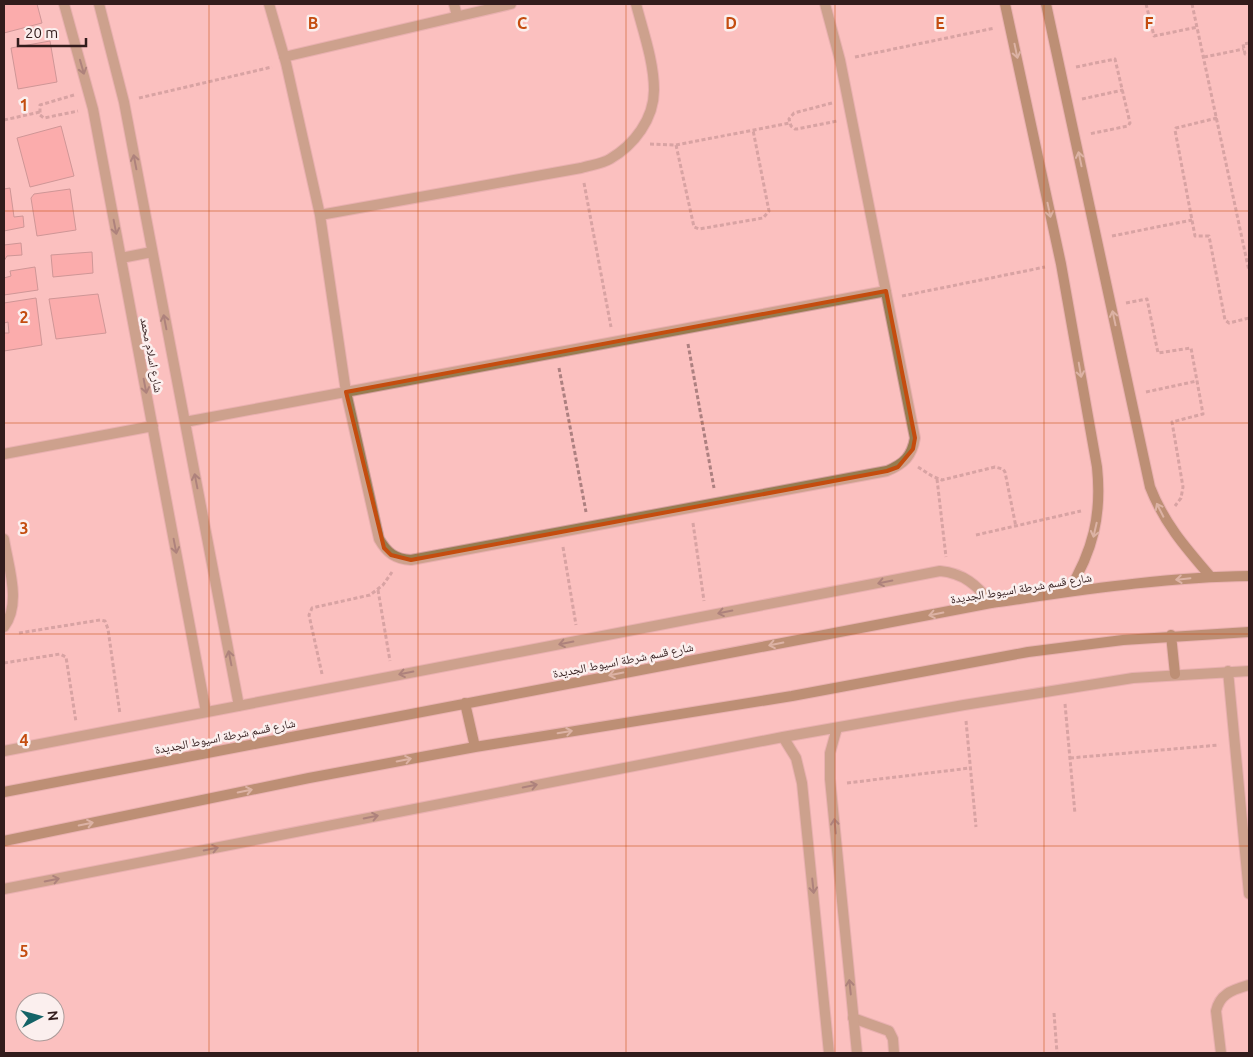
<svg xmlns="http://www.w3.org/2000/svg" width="1253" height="1057" viewBox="0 0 1253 1057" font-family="Ubuntu,'Noto Naskh Arabic',sans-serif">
  <rect width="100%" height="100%" fill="#fbc0bf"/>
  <path fill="#fa9596" stroke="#996464" d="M4 4H37L42 23 4 33Z
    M50 41 57 82 18 89 11 48Z
    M61 126 74 176 30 187 17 138Z
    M10 188 14 217 23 216 24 227 4 231V189Z
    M70 189 76 230 37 236 31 198 34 194Z
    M21 243 22 255 7 256 4 261V245Z
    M92 252 93 273 53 277 51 255Z
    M35 267 38 290 4 295V278L11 276 10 271Z
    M98 294 106 333 56 339 49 299Z
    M36 298 42 345 4 351V333H9L8 322 4 323V303Z"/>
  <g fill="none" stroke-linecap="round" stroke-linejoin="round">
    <defs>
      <path id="lane" d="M853 1018 889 1031 893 1039 894 1053
        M1221 1053 1216 1011C1220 993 1233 990 1249 985"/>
      <path id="street" d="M64 4 93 109 206 712
        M99 4 124 102 239 706
        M269 4 286 63 320 215 346 392 379 539C387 553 395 559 411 560L887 471C904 464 912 456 915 438L840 60 825 4
        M454 4 457 16
        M284 57 511 4
        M320 215 581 168C590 165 602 164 610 159 634 145 654 119 654 90 654 62 643 31 636 4
        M121 258 152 252
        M185 422 886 291
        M4 454 153 426
        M4 539C8 566 22 603 4 627
        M1228 671 1249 894
        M837 728 830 753V779L857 1053
        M783 737 796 758 802 783 829 1053
        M4 751 940 571C963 573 977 585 991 603
        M4 889 783 737 964 705 1133 678 1249 671"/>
      <path id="secondary" d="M1005 4 1061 264 1097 467C1102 515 1093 551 1068 592
        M1046 4 1150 487C1164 523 1185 547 1210 576
        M1171 635 1175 674
        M465 703 475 747
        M4 792 991 603C1076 591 1163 577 1249 576
        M4 841 309 778 475 747 792 696 1028 652 1123 640 1249 632"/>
    </defs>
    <use href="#lane" stroke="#d39f9e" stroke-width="12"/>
    <use href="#street" stroke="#d39f9e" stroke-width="12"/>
    <use href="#secondary" stroke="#d39f9e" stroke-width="12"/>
    <path stroke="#ad8080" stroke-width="3" stroke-dasharray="4 2.5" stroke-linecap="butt" d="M1146 4 1154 36 1198 27
      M1192 4 1249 271
      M1249 43 1243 44 1245 54H1249
      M855 57 995 28
      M1204 57 1244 49
      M1076 67 1115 59 1130 123 1128 126 1089 134
      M74 95 40 105V115L44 118 78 111
      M139 98 272 67
      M1082 99 1123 90
      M832 103 794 113 789 119 791 126 795 129H797L837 121
      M1217 118 1176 128 1175 130 1195 236H1209L1225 320 1229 323 1249 318
      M4 120 40 112
      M650 144 676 145 790 123
      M676 145 694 227 699 229 763 218 769 211 753 130
      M584 183 611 327
      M1112 236 1192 220
      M902 296 1045 267
      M1126 303 1147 299 1158 353 1191 348 1203 414 1172 422 1183 487 1181 498 1175 506
      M688 344 714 488
      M559 368 586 512
      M1146 392 1197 381
      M918 467 932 476 942 480 995 467 1003 469 1005 472 1016 527
      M937 479 946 557
      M693 523 704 601
      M976 535 1081 511
      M563 547 576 625
      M378 590 390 661
      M19 633 100 620 105 621 108 629 120 714
      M4 663 60 654 66 657 76 722
      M322 674 309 615 312 608 316 607 370 595 383 585 392 572
      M1065 704 1075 814
      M966 721 976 827
      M1070 758 1219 745
      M847 783 970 768
      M1054 1013 1057 1053"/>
    <use href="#lane" stroke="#967c50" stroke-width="10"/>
    <use href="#street" stroke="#967c50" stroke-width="10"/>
    <use href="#secondary" stroke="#72541b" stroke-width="10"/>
  </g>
  <defs><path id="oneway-shaft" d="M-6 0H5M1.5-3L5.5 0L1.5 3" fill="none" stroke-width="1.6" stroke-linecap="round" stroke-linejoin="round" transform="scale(1.25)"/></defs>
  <g stroke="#b6a284">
    <use href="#oneway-shaft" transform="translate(1016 51) rotate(78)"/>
    <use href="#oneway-shaft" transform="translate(1080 159) rotate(-102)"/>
    <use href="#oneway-shaft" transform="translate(1049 210) rotate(78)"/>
    <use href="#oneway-shaft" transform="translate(1114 318) rotate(-102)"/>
    <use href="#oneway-shaft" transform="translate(1080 370) rotate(80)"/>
    <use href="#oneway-shaft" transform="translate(1160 510) rotate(-117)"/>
    <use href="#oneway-shaft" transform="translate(1095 530) rotate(103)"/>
    <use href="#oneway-shaft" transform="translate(1183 579) rotate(174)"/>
    <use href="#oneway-shaft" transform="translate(936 614) rotate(169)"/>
    <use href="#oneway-shaft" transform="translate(776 644) rotate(169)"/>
    <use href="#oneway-shaft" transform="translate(616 674) rotate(169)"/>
    <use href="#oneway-shaft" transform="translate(565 732) rotate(-9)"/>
    <use href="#oneway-shaft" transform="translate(404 760) rotate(-11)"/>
    <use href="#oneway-shaft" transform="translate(245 791) rotate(-12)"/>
    <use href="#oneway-shaft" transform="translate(86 824) rotate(-12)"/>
  </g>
  <g stroke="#50392c">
    <use href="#oneway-shaft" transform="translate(82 67) rotate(74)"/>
    <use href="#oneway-shaft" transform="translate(135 162) rotate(-101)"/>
    <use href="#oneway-shaft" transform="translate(115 227) rotate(79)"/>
    <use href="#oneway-shaft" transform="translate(165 322) rotate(-101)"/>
    <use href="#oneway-shaft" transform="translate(145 386) rotate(79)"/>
    <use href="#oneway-shaft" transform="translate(196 481) rotate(-101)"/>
    <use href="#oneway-shaft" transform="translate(175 546) rotate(79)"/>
    <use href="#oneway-shaft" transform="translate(885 582) rotate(169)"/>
    <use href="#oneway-shaft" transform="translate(725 612) rotate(169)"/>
    <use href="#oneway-shaft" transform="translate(566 643) rotate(169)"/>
    <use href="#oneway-shaft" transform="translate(230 658) rotate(-101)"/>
    <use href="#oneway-shaft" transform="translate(406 673) rotate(169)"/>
    <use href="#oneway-shaft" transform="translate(530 786) rotate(-11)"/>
    <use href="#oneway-shaft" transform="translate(371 817) rotate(-11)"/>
    <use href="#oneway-shaft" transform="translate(835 826) rotate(-96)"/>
    <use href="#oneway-shaft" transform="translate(211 849) rotate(-11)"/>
    <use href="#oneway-shaft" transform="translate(52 880) rotate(-11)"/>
    <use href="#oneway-shaft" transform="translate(813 886) rotate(84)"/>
    <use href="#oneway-shaft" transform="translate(850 987) rotate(-96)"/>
  </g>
  <path d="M0 0H1253V1057H0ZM886 291 915 438 913 449 898 467 887 471 411 560 391 555 384 548 346 392Z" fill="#fbc0bf" fill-opacity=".55" fill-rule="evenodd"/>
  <path fill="none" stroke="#c44d0f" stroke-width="4" stroke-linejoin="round" d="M886 291 915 438 913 449 898 467 887 471 411 560 391 555 384 548 346 392Z"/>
  <path fill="none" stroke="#c44d0f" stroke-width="1" stroke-opacity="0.55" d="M209 4V1053M418 4V1053M626 4V1053M835 4V1053M1044 4V1053M4 211H1249M4 423H1249M4 634H1249M4 846H1249"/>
  <g text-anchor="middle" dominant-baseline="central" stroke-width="5" stroke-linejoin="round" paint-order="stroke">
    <g font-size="12" fill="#321c1c" stroke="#fbefee">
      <text transform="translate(152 355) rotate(79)">شارع اسلام محمد</text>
      <text transform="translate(1021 588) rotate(-9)">شارع قسم شرطة اسيوط الجديدة</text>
      <text transform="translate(623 660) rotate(-11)">شارع قسم شرطة اسيوط الجديدة</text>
      <text transform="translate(225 736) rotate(-11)">شارع قسم شرطة اسيوط الجديدة</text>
    </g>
  </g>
  <g font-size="16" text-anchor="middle" font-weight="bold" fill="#c44d0f" stroke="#fbefee" stroke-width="5" stroke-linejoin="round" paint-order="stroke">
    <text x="313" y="29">B</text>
    <text x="522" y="29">C</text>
    <text x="731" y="29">D</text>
    <text x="940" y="29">E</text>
    <text x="1149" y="29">F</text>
    <text x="24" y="111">1</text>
    <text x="24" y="323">2</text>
    <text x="24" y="534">3</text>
    <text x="24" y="746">4</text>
    <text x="24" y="957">5</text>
  </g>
  <rect width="1253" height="1057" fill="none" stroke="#321c1c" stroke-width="10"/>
  <g transform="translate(40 1017) rotate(84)"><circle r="24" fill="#fbefee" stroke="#ab9b9a"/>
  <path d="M0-4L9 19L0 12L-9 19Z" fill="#146367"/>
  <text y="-8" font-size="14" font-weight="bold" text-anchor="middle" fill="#321c1c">N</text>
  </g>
  <path d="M18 38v8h68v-8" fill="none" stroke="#321c1c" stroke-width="2.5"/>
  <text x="25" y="38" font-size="15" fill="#321c1c" stroke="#fbefee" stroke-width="4" paint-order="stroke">20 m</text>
</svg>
